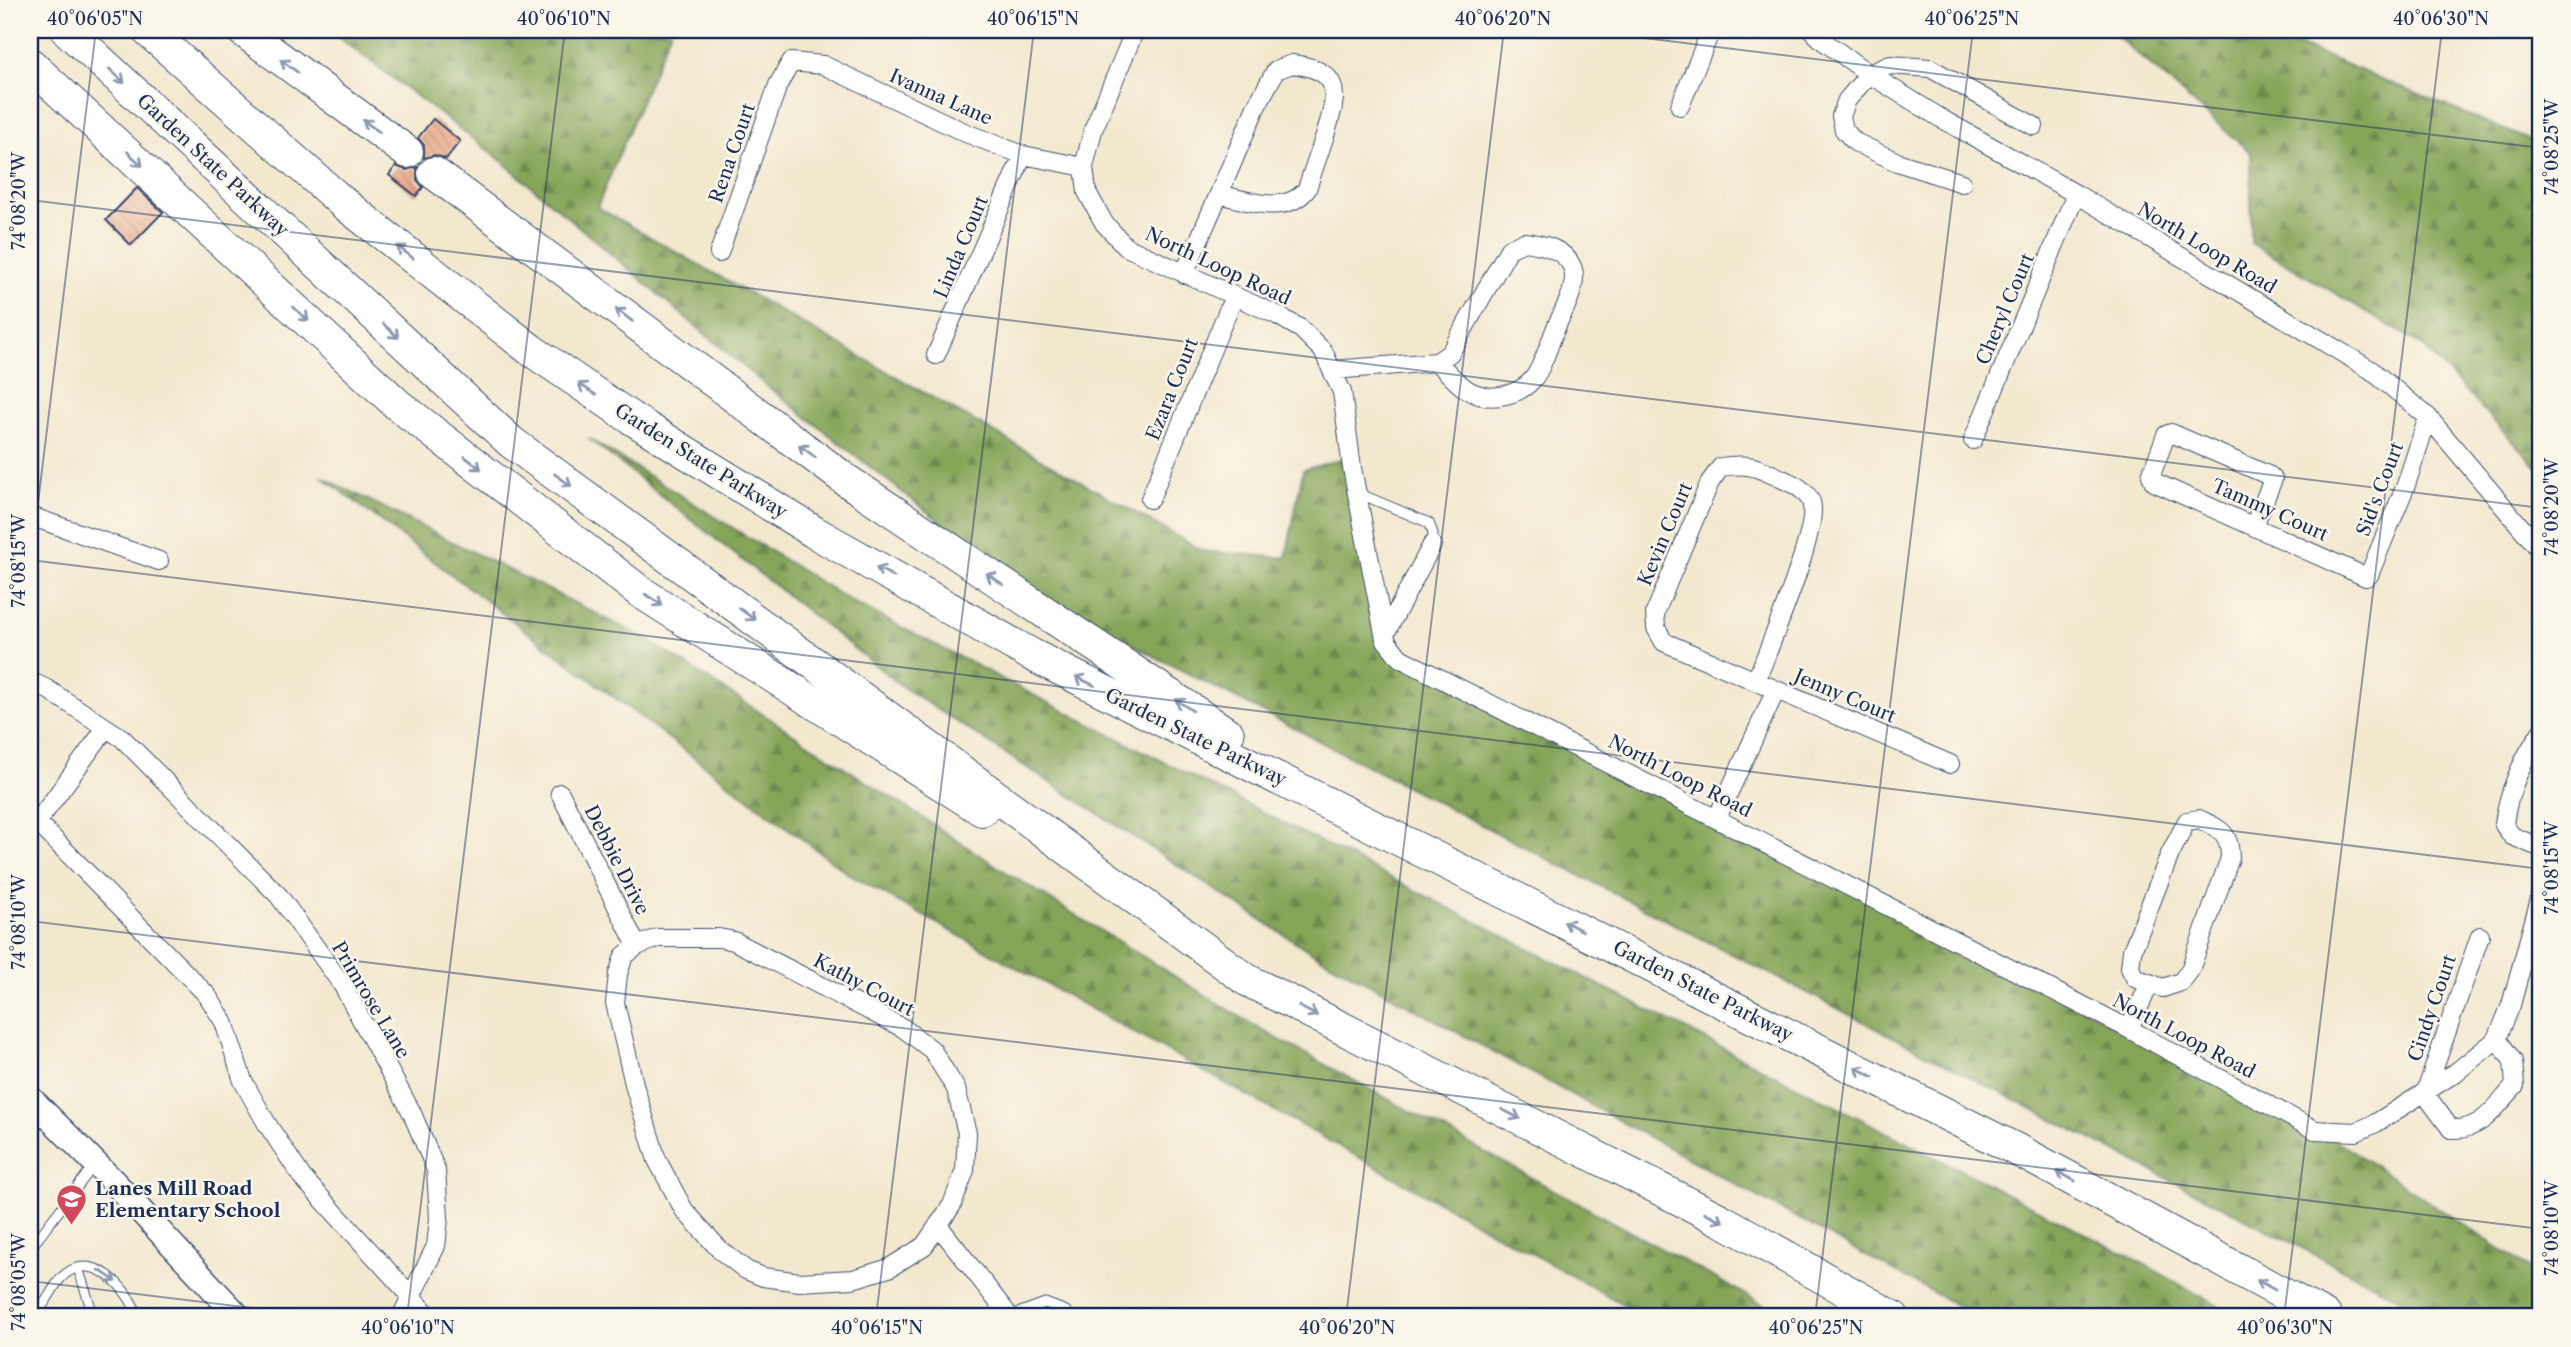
<svg xmlns="http://www.w3.org/2000/svg" width="2571" height="1347" viewBox="0 0 2571 1347" font-family="'Libre Caslon Text',serif">
  <defs>
    <pattern id="forest-firs" width="22" height="20" patternUnits="userSpaceOnUse" patternTransform="scale(1.75)"><rect width="22" height="20" fill="#86a559"/><path d="M5 1l3.5 6h-7zM16 11l3.5 6h-7z" fill="#6d874d"/></pattern>
    <pattern id="building-back-hatch" width="6" height="6" patternUnits="userSpaceOnUse" patternTransform="scale(1.75)"><rect width="6" height="6" fill="#e8a583"/><path d="M-1 5l2 2M0 0l6 6M5-1l2 2" fill="none" stroke="#bb876e"/></pattern>
  </defs>
  <rect width="100%" height="100%" fill="#fbf7ec"/>
  <filter id="ink" filterUnits="userSpaceOnUse"><feTurbulence type="fractalNoise" baseFrequency=".0143" numOctaves="2"/><feDisplacementMap in="SourceGraphic" scale="14" xChannelSelector="R" yChannelSelector="G"/><feConvolveMatrix kernelMatrix="1 2 1 2 8 2 1 2 1" color-interpolation-filters="sRGB"/></filter>
  <filter id="wash" filterUnits="userSpaceOnUse"><feTurbulence type="fractalNoise" baseFrequency=".00686" numOctaves="4" result="noise"/><feDisplacementMap in="SourceGraphic" scale="28" xChannelSelector="R" yChannelSelector="G"/><feGaussianBlur stdDeviation="1.57" result="paint"/><feColorMatrix in="noise" values="0 0 0 0 0 0 0 0 0 0 0 0 0 0 0 0 0 1.4 0 .05"/><feComposite in="paint" operator="in"/></filter>
  <g filter="url(#wash)">
    <rect width="100%" height="100%" fill="#f2e8ce"/>
    <path fill="url(#forest-firs)" stroke="#506a5c" stroke-width="2" d="M329 30H671L597 207 1203 551 1286 558 1303 470 1348 457 1392 652 2328 1135 2541 1276V1317H2436L1030 592 758 379 497 157Z
      M2110 30H2262L2541 145V471L2422 345 2251 243V153Z
      M588 438 852 602 2140 1262 2238 1317H1978L1311 952 903 687Z
      M322 477 645 638 1009 874 1265 1032 1786 1317H1646L850 875Z"/>
    <g id="blocks">
      <path fill="url(#building-back-hatch)" d="M433 119 460 141 446 159 435 155 424 158V145L418 138Z
        M396 166 406 170 417 167V180L423 187 416 196 389 175Z
        M137 188 163 212 131 245 106 220Z"/>
    </g>
  </g>
  <g filter="url(#ink)">
    <use href="#blocks" fill-opacity="0" stroke="#3b4b6f" stroke-width="2"/>
    <g fill="none" stroke-linecap="round" stroke-linejoin="round">
      <defs>
        <path id="lane" d="M1358 493 1429 523 1433 533 1432 545
          M30 1249 94 1165
          M78 1268 94 1317
          M30 1314C46 1309 50 1290 61 1278 91 1247 129 1288 138 1317
          M1010 1316 1045 1303 1066 1311 1071 1317"/>
        <path id="street" d="M1135 30 1093 130 1084 167 1087 192 1104 223 1126 247 1277 315 1301 329 1323 351 1342 392 1352 468 1385 639 1400 658 2129 1029 2315 1130 2356 1132 2376 1123 2455 1073 2497 1039 2511 1005 2541 895
          M1812 30 1822 40 1869 74 1942 119 2076 194 2371 370 2428 417 2541 551
          M1292 64C1341 70 1339 92 1326 132 1320 151 1313 170 1307 189 1286 216 1248 201 1219 194L1256 107 1276 70Z
          M1680 106 1711 30
          M1962 183 1897 162 1855 142 1844 130 1841 116 1847 100 1869 74 1890 65 1930 68 2034 126
          M1524 242C1543 244 1566 249 1573 269 1578 287 1564 309 1557 325 1550 341 1543 367 1533 379 1520 395 1492 401 1474 393 1460 388 1448 372 1437 362L1450 353 1509 249Z
          M719 253 778 85 791 62 823 65 966 133 1023 155 1084 167
          M1184 274 1219 194
          M936 355 1023 155
          M1332 370 1437 362
          M1973 440 2076 194
          M1150 499 1234 296
          M30 516 159 561
          M2254 526 2273 479 2270 476 2171 433 2166 435 2151 475 2154 482 2366 577 2369 575 2406 485 2428 417
          M1385 638 1386 632 1432 545
          M30 681 47 689 122 738 279 896 343 986 411 1111 436 1170 439 1218 436 1246 401 1317
          M1756 681C1767 652 1821 526 1811 502 1805 488 1791 483 1778 477 1755 466 1746 463 1721 467L1710 482 1655 613 1656 628 1664 642 1950 764
          M2541 732C2523 758 2507 794 2504 825L2512 836 2541 848
          M560 793 637 946
          M1717 818 1776 690
          M2199 819C2220 829 2230 832 2230 858L2190 970 2181 982 2163 988 2135 978 2130 968 2132 951 2170 854 2187 821Z
          M37 822 207 995 224 1022 243 1081 267 1124 302 1177 430 1317
          M30 832 106 728
          M2480 936 2425 1094 2451 1129C2482 1131 2495 1107 2515 1086L2513 1061 2497 1039
          M658 938H719L734 941 903 1028 932 1050 956 1089 967 1133 965 1170 952 1205 924 1246 889 1268 853 1279 800 1282 763 1277 746 1270 720 1250 684 1210 657 1160 635 1088 615 1003 618 974 624 956 637 946Z
          M2129 1029 2149 985
          M938 1225 1010 1317"/>
        <path id="secondary" d="M30 1098 112 1180 239 1317"/>
        <path id="highway" d="M67 30 511 442 1247 980 1723 1221 1893 1317
          M147 30 342 202 531 350 631 418 814 532 1032 655 2027 1155 2326 1317
          M242 30 407 152
          M30 64 398 405 639 591 982 810
          M434 173 846 480 1228 734"/>
      </defs>
      <use href="#lane" stroke="#3b4b6f" stroke-width="11"/>
      <use href="#street" stroke="#3b4b6f" stroke-width="20"/>
      <use href="#secondary" stroke="#3b4b6f" stroke-width="27"/>
      <use href="#highway" stroke="#3b4b6f" stroke-width="34"/>
      <use href="#lane" stroke="#fff" stroke-width="9"/>
      <use href="#street" stroke="#fff" stroke-width="18"/>
      <use href="#secondary" stroke="#fff" stroke-width="24"/>
      <use href="#highway" stroke="#fff" stroke-width="32"/>
    </g>
    <defs><path id="oneway-shaft" d="M-6 0H5M1.5-3L5.5 0L1.5 3" fill="none" stroke-width="1.6" stroke-linecap="round" stroke-linejoin="round" transform="scale(1.75)"/></defs>
    <g stroke="#8d97ae">
      <use href="#oneway-shaft" transform="translate(289 66) rotate(-144)"/>
      <use href="#oneway-shaft" transform="translate(117 76) rotate(43)"/>
      <use href="#oneway-shaft" transform="translate(371 126) rotate(-144)"/>
      <use href="#oneway-shaft" transform="translate(135 159) rotate(43)"/>
      <use href="#oneway-shaft" transform="translate(405 252) rotate(-142)"/>
      <use href="#oneway-shaft" transform="translate(301 314) rotate(43)"/>
      <use href="#oneway-shaft" transform="translate(624 315) rotate(-143)"/>
      <use href="#oneway-shaft" transform="translate(391 331) rotate(43)"/>
      <use href="#oneway-shaft" transform="translate(587 389) rotate(-146)"/>
      <use href="#oneway-shaft" transform="translate(807 451) rotate(-143)"/>
      <use href="#oneway-shaft" transform="translate(473 463) rotate(38)"/>
      <use href="#oneway-shaft" transform="translate(563 480) rotate(36)"/>
      <use href="#oneway-shaft" transform="translate(885 572) rotate(-151)"/>
      <use href="#oneway-shaft" transform="translate(995 579) rotate(-146)"/>
      <use href="#oneway-shaft" transform="translate(654 600) rotate(33)"/>
      <use href="#oneway-shaft" transform="translate(747 614) rotate(36)"/>
      <use href="#oneway-shaft" transform="translate(1085 681) rotate(-154)"/>
      <use href="#oneway-shaft" transform="translate(1184 705) rotate(-146)"/>
      <use href="#oneway-shaft" transform="translate(1573 926) rotate(-153)"/>
      <use href="#oneway-shaft" transform="translate(1308 1011) rotate(27)"/>
      <use href="#oneway-shaft" transform="translate(1864 1072) rotate(-153)"/>
      <use href="#oneway-shaft" transform="translate(1511 1114) rotate(27)"/>
      <use href="#oneway-shaft" transform="translate(2066 1176) rotate(-151)"/>
      <use href="#oneway-shaft" transform="translate(1714 1217) rotate(27)"/>
      <use href="#oneway-shaft" transform="translate(108 1276) rotate(34)"/>
      <use href="#oneway-shaft" transform="translate(2266 1285) rotate(-151)"/>
    </g>
  </g>
  <path fill="none" stroke="#1b2f5e" stroke-width="2" stroke-opacity="0.45" d="M1579 30 2541 148M30 200 2541 508M30 560 2541 869M30 568 96 30M30 921 2541 1229M30 1281 325 1317M407 1317 565 30M876 1317 1034 30M1346 1317 1504 30M1815 1317 1973 30M2284 1317 2442 30"/>
  <defs>
    <symbol id="school-pin" viewBox="-11 -11 22 30"><path d="M0 17L-7.5 6A9.5 9.5 0 1 1 7.5 6Z" fill="#d1495b" stroke="#fbf7ec"/><path d="M0-5L7-2L0 1L-7-2ZM-4 1L0 2.5L4 1V4Q0 6-4 4Z" fill="#fff"/></symbol>
  </defs>
  <g fill-rule="evenodd">
    <use href="#school-pin" x="54" y="1182" width="35" height="47"/>
  </g>
  <g text-anchor="middle" dominant-baseline="central" stroke-width="5" stroke-linejoin="round" paint-order="stroke">
    <g font-size="19" fill="#1b2f5e" stroke="#fbf7ec">
      <text transform="translate(941 97) rotate(24)">Ivanna Lane</text>
      <text transform="translate(732 153) rotate(-71)">Rena Court</text>
      <text transform="translate(213 165) rotate(43)">Garden State Parkway</text>
      <text transform="translate(961 247) rotate(-67)">Linda Court</text>
      <text transform="translate(2207 248) rotate(31)">North Loop Road</text>
      <text transform="translate(1218 266) rotate(25)">North Loop Road</text>
      <text transform="translate(2005 309) rotate(-67)">Cheryl Court</text>
      <text transform="translate(1172 389) rotate(-68)">Ezara Court</text>
      <text transform="translate(701 461) rotate(32)">Garden State Parkway</text>
      <text transform="translate(2380 489) rotate(-69)">Sid's Court</text>
      <text transform="translate(2270 510) rotate(24)">Tammy Court</text>
      <text transform="translate(1665 534) rotate(-67)">Kevin Court</text>
      <text transform="translate(1845 696) rotate(23)">Jenny Court</text>
      <text transform="translate(1196 737) rotate(26)">Garden State Parkway</text>
      <text transform="translate(1680 776) rotate(27)">North Loop Road</text>
      <text transform="translate(617 860) rotate(63)">Debbie Drive</text>
      <text transform="translate(864 985) rotate(28)">Kathy Court</text>
      <text transform="translate(1703 991) rotate(27)">Garden State Parkway</text>
      <text transform="translate(371 1000) rotate(59)">Primrose Lane</text>
      <text transform="translate(2432 1008) rotate(-71)">Cindy Court</text>
      <text transform="translate(2184 1036) rotate(28)">North Loop Road</text>
    </g>
    <g font-size="19" font-weight="bold" fill="#1b2f5e" stroke="#fbf7ec" text-anchor="start">
      <text x="95" y="1188">Lanes Mill Road<tspan x="95" dy="22">Elementary School</tspan></text>
    </g>
  </g>
  <rect width="2571" height="1347" fill="none" stroke="#fbf7ec" stroke-width="77"/>
  <rect x="38" y="38" width="2494" height="1270" fill="none" stroke="#1b2f5e" stroke-width="2.5"/>
  <g font-size="18" text-anchor="middle" fill="#1b2f5e">
    <text x="95" y="25">40°06'05"N</text>
    <text x="564" y="25">40°06'10"N</text>
    <text x="1033" y="25">40°06'15"N</text>
    <text x="1503" y="25">40°06'20"N</text>
    <text x="1972" y="25">40°06'25"N</text>
    <text x="2441" y="25">40°06'30"N</text>
    <text transform="translate(2552 147) rotate(-90)" y="6">74°08'25"W</text>
    <text transform="translate(19 201) rotate(-90)" y="6">74°08'20"W</text>
    <text transform="translate(2552 507) rotate(-90)" y="6">74°08'20"W</text>
    <text transform="translate(19 561) rotate(-90)" y="6">74°08'15"W</text>
    <text transform="translate(2552 868) rotate(-90)" y="6">74°08'15"W</text>
    <text transform="translate(19 922) rotate(-90)" y="6">74°08'10"W</text>
    <text transform="translate(2552 1228) rotate(-90)" y="6">74°08'10"W</text>
    <text transform="translate(19 1282) rotate(-90)" y="6">74°08'05"W</text>
    <text x="408" y="1334">40°06'10"N</text>
    <text x="877" y="1334">40°06'15"N</text>
    <text x="1347" y="1334">40°06'20"N</text>
    <text x="1816" y="1334">40°06'25"N</text>
    <text x="2285" y="1334">40°06'30"N</text>
  </g>
</svg>
